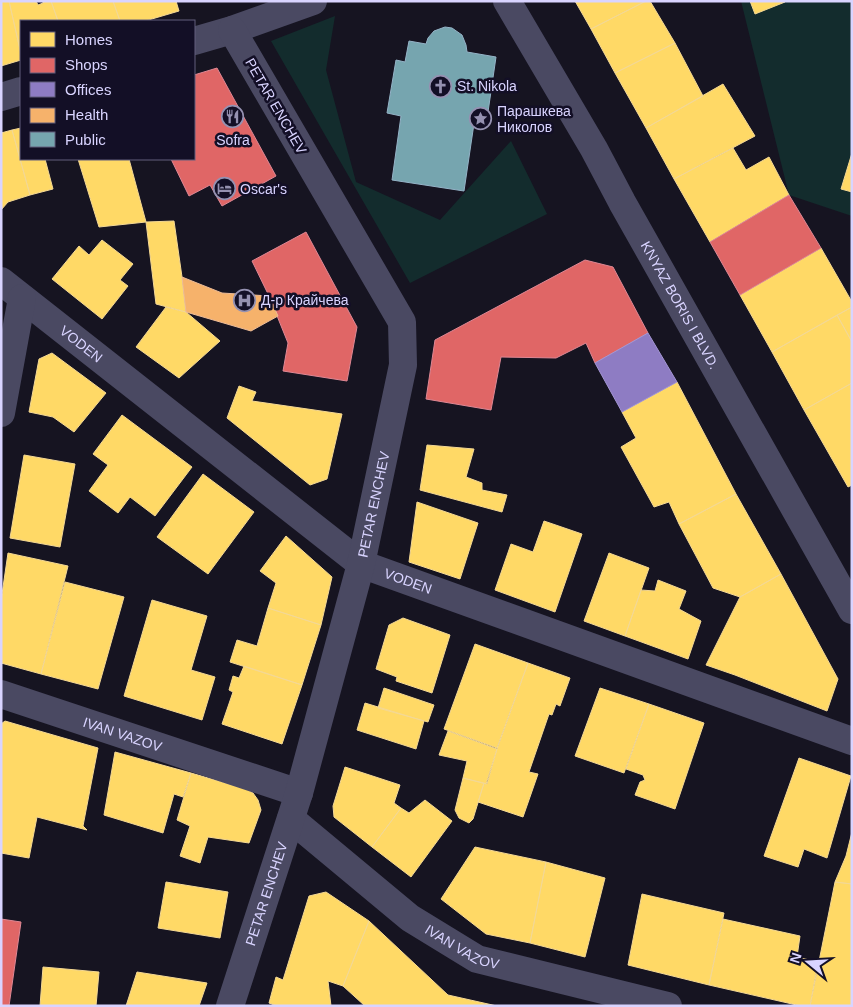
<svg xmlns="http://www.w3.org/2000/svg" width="853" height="1007" viewBox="0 0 853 1007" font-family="Arial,sans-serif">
  <rect width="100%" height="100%" fill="#161421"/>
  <path fill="#132c2d" d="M741 1H852V216L789 195Z
    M335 16 326 70 356 182 440 220 511 141 547 214 410 283 271 41Z"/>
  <path fill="#ffd966" stroke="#f4d894" d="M1 1H9L21 54V60L1 66Z
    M9 1H36L38 5 43 3V1H51L58 21H21V54Z
    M51 1H113L120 21H58Z
    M113 1H176L179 11 145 21H120Z
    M575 1H646L591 29Z
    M646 1H650L675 43 615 73 591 29Z
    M750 1H784L785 2 755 14Z
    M675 43 703 96 646 128 615 73Z
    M723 84 755 136 674 179 646 128Z
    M21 128V159H45L53 189 30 195 12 130Z
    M12 130 30 195 8 202 1 210V133Z
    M733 148 746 170 769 157 789 195 710 242 674 179Z
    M852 153V192L841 189Z
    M78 159H129L146 222 99 227Z
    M174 221 182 277 186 312 156 304 146 222Z
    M102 240 133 264 120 280 128 286 102 319 52 279 79 246 89 255Z
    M821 248 852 302V307L772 352 740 295Z
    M166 307 186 312 220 341 179 378 136 347Z
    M852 307V342L837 315Z
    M837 315 852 342V383L804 410 772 352Z
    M52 353 106 393 74 432 53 417 29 412 39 359Z
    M677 382 736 494 679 524 669 502 654 507 621 447 636 438 622 412Z
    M852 383V485L848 487 804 410Z
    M239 386 256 392 252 401 342 414 327 479 310 485 227 418Z
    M122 415 192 467 155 516 130 497 118 513 89 491 108 465 93 454Z
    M427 445 474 449 466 477 482 483V490L507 495 502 512 420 490Z
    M24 455 75 464 60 547 10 538Z
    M203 474 254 512 208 574 157 537Z
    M736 494 781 574 740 597 713 588 679 524Z
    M417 502 478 523 460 579 409 562Z
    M544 521 582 534 555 612 495 590 511 544 533 552Z
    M286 536 332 577 321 625 268 608 276 583 260 571Z
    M8 553 68 566 41 674 1 663V601Z
    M609 553 649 568 625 636 584 621Z
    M781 574 838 679 827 711 735 675 706 665 740 597Z
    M658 580 686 591 679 609 701 621 688 659 625 636 641 590 655 591Z
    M65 582 124 597 98 689 41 674Z
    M152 600 207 616 191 670 215 677 202 720 124 696Z
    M268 608 321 625 302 685 230 662 237 640 257 646Z
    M403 618 450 635 432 693 396 681 397 677 376 669 389 625Z
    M475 644 528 663 497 748 444 729Z
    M528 663 570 678 560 706 556 704 552 715 549 714 529 772 538 774 523 817 478 802 484 783 487 784 497 749Z
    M244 666 302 685 282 744 222 724 233 692 229 690 233 676 239 678Z
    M384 688 434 705 428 722 378 708Z
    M600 688 649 704 624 773 575 756Z
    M365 703 424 721 416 749 357 730Z
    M649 704 704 723 675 809 635 795 640 782 645 780 643 775 626 769Z
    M5 721 98 748 83 826 87 830 37 817 29 858 1 853V724Z
    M448 731 497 749 486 784 463 778 467 761 439 755Z
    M115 752 191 773 183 797 174 794 163 833 104 815Z
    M799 758 851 776 827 858 804 849 798 867 764 856Z
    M345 767 400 785 394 803 401 808 372 847 334 817 333 806Z
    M191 773 246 789 253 793 258 800 261 810 249 843 208 837 200 863 180 856 190 826 177 820Z
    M463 778 484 783 473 819 469 823 459 818 455 810Z
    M425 800 452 821 411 877 372 847 401 808 409 813Z
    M852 832V884L835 882 846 856Z
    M475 847 546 862 530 943 486 934 441 899Z
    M546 862 605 878 585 957 530 943Z
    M166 882 228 892 220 938 158 928Z
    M835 882 852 884V1006H810Z
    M326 892 369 921 343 986 328 981 331 1006H277L269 1003 276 977 283 980 309 896Z
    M642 894 724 913 709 985 628 965Z
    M723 919 800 936 797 957 818 962 810 1006H801L709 985Z
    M369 921 448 995 497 1006H365L343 986Z
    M43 967 99 972 96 1006H40Z
    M137 972 207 983 199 1006H126Z"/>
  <path fill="#e06666" stroke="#de8794" d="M217 68 276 176 222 206 210 185 189 196 171 159H194V75Z
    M789 195 821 248 740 295 710 242Z
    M306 232 357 327 347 381 283 371 288 343 269 296 252 261Z
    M585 260 613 267 648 333 595 363 586 343 556 358 501 357 491 410 426 399 435 340Z
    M1 919 21 922 9 1006H1Z"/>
  <path fill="#8e7cc3" stroke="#a496d5" d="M648 333 677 382 622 412 595 363Z"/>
  <path fill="#f6b26b" stroke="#edbc97" d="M182 277 222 293 269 296 278 316 251 331 186 312Z"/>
  <path fill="#76a5af" stroke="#94b3c7" d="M445 27 452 28 462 35 466 45 467 52 496 57 488 112 476 110 464 191 392 180 401 116 387 113 396 60 405 62 409 41 426 44 428 38 434 31Z"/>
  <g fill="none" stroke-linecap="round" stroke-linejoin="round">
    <g stroke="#4a4962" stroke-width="28">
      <path id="s1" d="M507 1 594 149 622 202 852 610"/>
      <path d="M194 41 232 30 313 1"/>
      <path d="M1 97 21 91"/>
      <path id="s2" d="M1 281 361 564 852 741"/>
      <path d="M1 413 22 298"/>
      <path id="s3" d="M1 694 299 793"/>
      <path id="s4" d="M291 819 410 918 477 959 668 1006"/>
      <path id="s5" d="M230 1006 299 793 361 564 403 365 402 322 232 30"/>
    </g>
  </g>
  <defs>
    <symbol id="church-ring" viewBox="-11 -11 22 22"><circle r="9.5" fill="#130f26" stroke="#9591b1" stroke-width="1.5"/><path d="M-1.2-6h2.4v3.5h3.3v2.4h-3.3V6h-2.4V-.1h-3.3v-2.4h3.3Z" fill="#9591b1"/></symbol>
    <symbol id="restaurant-ring" viewBox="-11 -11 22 22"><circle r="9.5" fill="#130f26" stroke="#9591b1" stroke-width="1.5"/><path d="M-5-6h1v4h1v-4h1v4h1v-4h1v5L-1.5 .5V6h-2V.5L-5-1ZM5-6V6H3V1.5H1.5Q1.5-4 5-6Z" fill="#9591b1"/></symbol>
    <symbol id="sight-ring" viewBox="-11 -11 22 22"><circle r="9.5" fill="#130f26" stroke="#9591b1" stroke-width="1.5"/><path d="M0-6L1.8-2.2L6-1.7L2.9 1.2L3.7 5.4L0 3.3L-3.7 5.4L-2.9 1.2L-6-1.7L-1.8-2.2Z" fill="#9591b1"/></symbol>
    <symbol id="hotel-ring" viewBox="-11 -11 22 22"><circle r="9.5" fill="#130f26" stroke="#9591b1" stroke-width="1.5"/><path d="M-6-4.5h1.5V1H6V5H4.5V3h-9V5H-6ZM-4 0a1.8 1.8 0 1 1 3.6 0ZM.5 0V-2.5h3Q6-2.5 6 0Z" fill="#9591b1"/></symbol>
    <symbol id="hospital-ring" viewBox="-11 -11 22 22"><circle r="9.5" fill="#130f26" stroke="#9591b1" stroke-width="1.5"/><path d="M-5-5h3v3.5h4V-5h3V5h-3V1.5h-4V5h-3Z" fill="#9591b1"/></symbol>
  </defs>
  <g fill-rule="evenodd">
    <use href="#church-ring" x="428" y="74" width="25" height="25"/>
    <use href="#restaurant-ring" x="220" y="104" width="25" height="25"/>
    <use href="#sight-ring" x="468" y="106" width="25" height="25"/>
    <use href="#hotel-ring" x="212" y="176" width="25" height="25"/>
    <use href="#hospital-ring" x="232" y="288" width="25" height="25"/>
  </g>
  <g text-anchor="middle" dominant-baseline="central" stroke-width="5" stroke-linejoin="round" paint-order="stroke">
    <g font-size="14" fill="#d9d4ff" stroke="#130f26" text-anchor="start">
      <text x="457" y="86">St. Nikola</text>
      <text x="497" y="111">Парашкева<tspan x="497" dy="16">Николов</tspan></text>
      <text x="233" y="140" text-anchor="middle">Sofra</text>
      <text x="240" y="189">Oscar's</text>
      <text x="261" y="300">Д-р Крайчева</text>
    </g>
    <g font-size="14" fill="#d9d4ff" stroke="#130f26">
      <text transform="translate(276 106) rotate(60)">PETAR ENCHEV</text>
      <text stroke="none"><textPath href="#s1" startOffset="350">KNYAZ BORIS I BLVD.</textPath></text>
      <text stroke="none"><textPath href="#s2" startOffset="102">VODEN</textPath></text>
      <text stroke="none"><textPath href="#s5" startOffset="522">PETAR ENCHEV</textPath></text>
      <text stroke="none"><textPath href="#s2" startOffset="508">VODEN</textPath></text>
      <text stroke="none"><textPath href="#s3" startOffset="128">IVAN VAZOV</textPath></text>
      <text stroke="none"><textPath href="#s5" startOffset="118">PETAR ENCHEV</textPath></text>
      <text stroke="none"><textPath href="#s4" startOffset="215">IVAN VAZOV</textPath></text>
    </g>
  </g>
  <rect width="853" height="1007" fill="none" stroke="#d9d4ff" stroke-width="5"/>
  <rect x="20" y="20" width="175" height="140" fill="#130f26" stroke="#625e7d"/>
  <rect x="30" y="32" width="25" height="15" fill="#ffd966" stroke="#625e7d"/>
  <text x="65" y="45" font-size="15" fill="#d9d4ff">Homes</text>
  <rect x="30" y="58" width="25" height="15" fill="#e06666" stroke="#625e7d"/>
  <text x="65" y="70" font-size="15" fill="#d9d4ff">Shops</text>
  <rect x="30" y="82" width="25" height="15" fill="#8e7cc3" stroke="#625e7d"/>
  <text x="65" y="95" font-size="15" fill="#d9d4ff">Offices</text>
  <rect x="30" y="108" width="25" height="15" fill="#f6b26b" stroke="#625e7d"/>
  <text x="65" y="120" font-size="15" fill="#d9d4ff">Health</text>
  <rect x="30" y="132" width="25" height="15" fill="#76a5af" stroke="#625e7d"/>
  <text x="65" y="145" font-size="15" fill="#d9d4ff">Public</text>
  <g transform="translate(808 962) rotate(288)" stroke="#130f26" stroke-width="4" paint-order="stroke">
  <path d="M0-4L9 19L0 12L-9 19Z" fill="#d9d4ff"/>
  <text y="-8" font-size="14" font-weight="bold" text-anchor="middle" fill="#d9d4ff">N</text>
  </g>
</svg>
